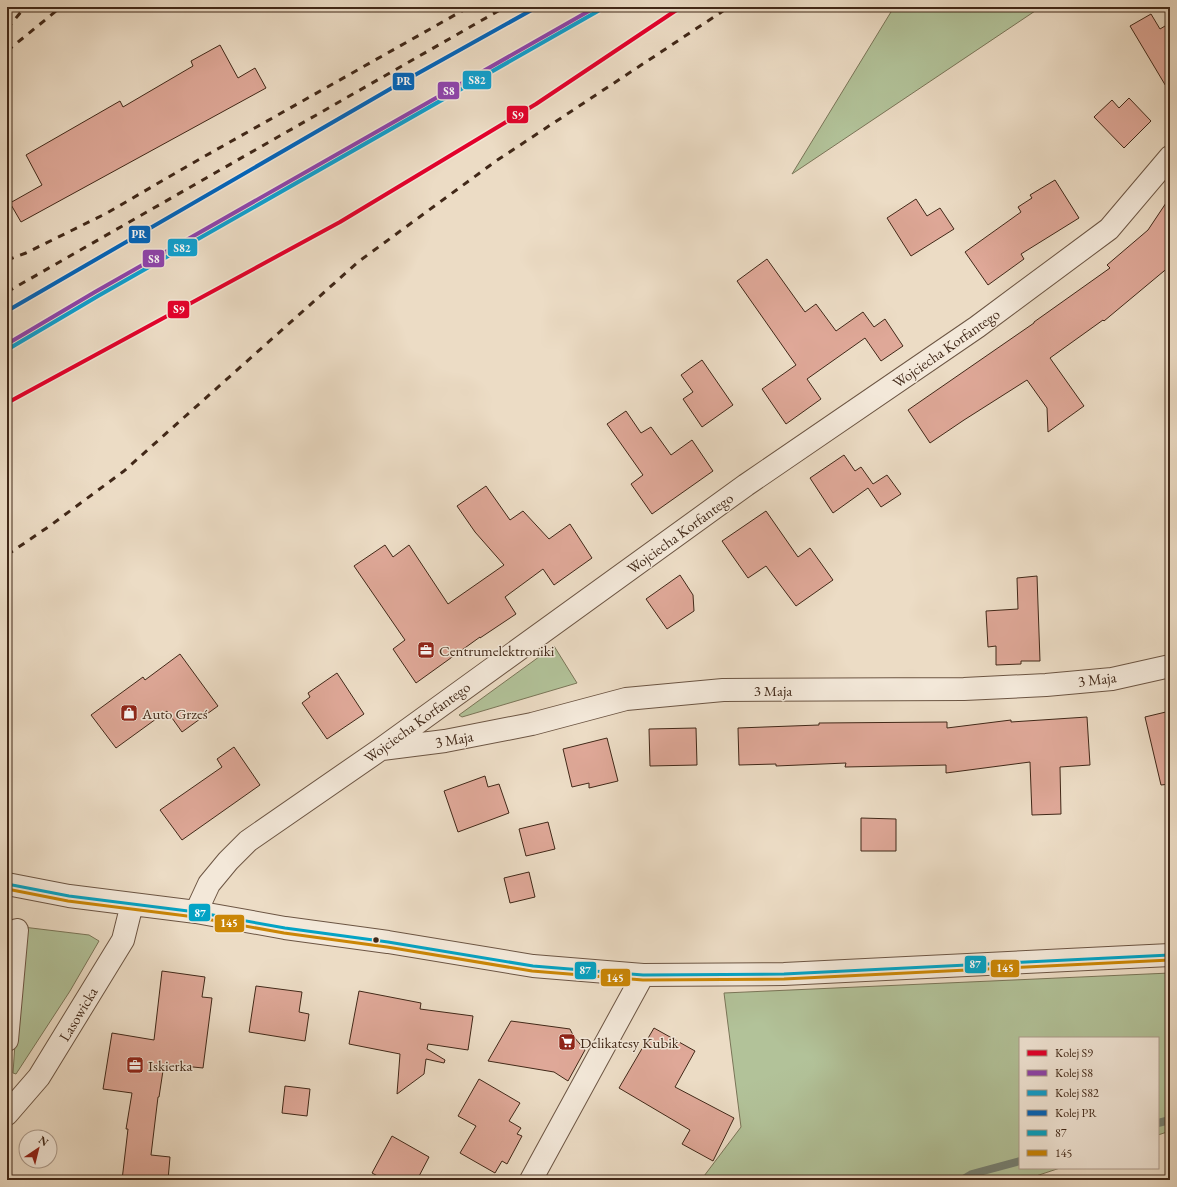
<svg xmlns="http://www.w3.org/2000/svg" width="1177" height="1187" viewBox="0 0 1177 1187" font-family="'EB Garamond',serif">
  <rect width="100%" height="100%" fill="#ecdcc5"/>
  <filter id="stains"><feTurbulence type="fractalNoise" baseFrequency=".005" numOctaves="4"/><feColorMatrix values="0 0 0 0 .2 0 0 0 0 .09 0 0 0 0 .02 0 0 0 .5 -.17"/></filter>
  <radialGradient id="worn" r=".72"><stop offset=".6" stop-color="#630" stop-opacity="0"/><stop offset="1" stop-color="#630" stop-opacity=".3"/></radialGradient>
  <path fill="#b2c299" stroke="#7a7558" d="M894 7H1041L792 174Z
    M554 646 577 683 462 717 459 715Z
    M23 927 89 935 99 941 70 991 16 1074 13 1073Z
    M1170 973V1131L1158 1135V1038H1020V1168H1060L1024 1180H701L741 1127 724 993Z"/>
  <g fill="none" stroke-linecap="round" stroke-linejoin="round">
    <path stroke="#768174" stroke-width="8" d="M1158 1123 1170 1120
      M962 1180 972 1174 1020 1161"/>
  </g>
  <path fill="#dfa898" stroke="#412818" d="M1151 14 1160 29 1170 23V93L1130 26Z
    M220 45 238 78 255 68 266 88 21 222 10 203 42 185 26 155 120 101 123 107 193 66 191 61Z
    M1129 98 1151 121 1124 148 1094 117 1112 100 1119 108Z
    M1055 180 1079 218 1021 254 1024 259 988 285 965 252 1021 212 1018 207 1032 198 1030 195Z
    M1170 197V266L1104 321 1103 320 1050 358 1084 406 1048 432 1047 408 1027 380 964 420 930 443 908 410 1034 323V322L1110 268 1107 265 1148 230Z
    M916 199 927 216 940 208 954 229 911 256 887 218Z
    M767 259 805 312 816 304 836 331 863 312 874 327 885 319 903 346 881 361 865 338 807 379 821 399 786 424 762 389 796 365 737 281Z
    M702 360 733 405 702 427 683 399 693 392 681 375Z
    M626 411 641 433 651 427 671 455 692 440 713 471 652 514 631 484 643 475 607 424Z
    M844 455 855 471 861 467 873 484 887 475 901 494 881 507 868 488 833 513 810 478Z
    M486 486 510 520 523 511 549 539 570 524 592 558 554 585 543 569 505 597 516 614 480 638V637L416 683 393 649 405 640 354 566 385 545 393 557 409 545 448 604 504 565 475 532 457 506Z
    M766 511 798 557 810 548 833 580 796 606 766 566 748 578 722 541Z
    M680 575 693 595 694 611 667 629 646 599Z
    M1037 576 1040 661H1021V664L996 665V646L988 647 986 611 1018 609 1017 578Z
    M180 654 218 706 182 732 167 711 116 748 91 715 143 677 145 680Z
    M337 673 364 714 327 739 302 703 310 697 308 693Z
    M1170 711V784L1161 785 1145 717Z
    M1087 717 1090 765 1060 767 1061 814 1032 815 1030 762 946 773V765L845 767 846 763 776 766V764L739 765 738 728 819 725V723L947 722V728L1011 720V722Z
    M696 728 697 765 650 766 649 729Z
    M607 738 618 781 589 788V783L572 787 563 749Z
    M234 747 260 785 182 840 160 810 222 767 217 759Z
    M485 776 488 787 499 784 509 813 458 832 444 791Z
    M861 818 896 819V851H861Z
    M548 822 555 849 526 856 519 829Z
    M529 872 535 897 510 903 504 878Z
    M162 971 205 977 202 997 212 998 203 1068 164 1064 159 1097H158L151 1155 170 1157 168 1180H122L128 1129H126L132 1093 103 1089 112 1033 154 1040Z
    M256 986 302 992 299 1012 309 1014 305 1041 249 1032Z
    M359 991 421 1003 420 1009 473 1016 468 1050 428 1044 427 1049 445 1060 444 1063 426 1059 424 1074 397 1094 400 1054 349 1044Z
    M511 1021 570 1029 574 1037 585 1050 568 1081 554 1072 488 1061Z
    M654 1028 695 1051 675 1087 734 1118 713 1161 682 1144 690 1130 619 1088Z
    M479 1079 520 1103 509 1121 521 1128 517 1134 522 1136 507 1164 502 1161 495 1173 460 1153 476 1126 458 1116Z
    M285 1086 310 1089 307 1116 282 1113Z
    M392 1136 429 1157 417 1180H385L372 1173Z"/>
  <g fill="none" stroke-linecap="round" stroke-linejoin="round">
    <defs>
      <path id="minor" d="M382 749 445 741 532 724 626 699 723 690 964 689 1046 685 1112 679 1170 666
        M7 884 69 896 196 912 285 928 388 942 533 966 643 975 784 974 1170 955
        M196 912 209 884 228 861 248 841 381 749 746 485 977 327 1109 229 1170 157
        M7 1040 17 930
        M7 1114 39 1077 123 940 132 904
        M531 1180 643 975"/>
    </defs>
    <use href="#minor" stroke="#6c5543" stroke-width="24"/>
    <use href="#minor" stroke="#f3e8d9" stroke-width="22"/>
    <path stroke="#412818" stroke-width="3" stroke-dasharray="7 7" stroke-linecap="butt" d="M7 29 25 7
      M7 51 61 7
      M7 260 26 253 107 213 191 164 469 7
      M7 292 505 7
      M7 555 51 525 124 471 358 262 496 161 729 7"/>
    <defs>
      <path id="bus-1" d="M7 884 69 896 196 912 285 928 388 942 533 966 643 975 784 974 1170 955"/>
      <path id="bus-2" d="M7 889 68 901 195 917 284 933 387 947 532 971 643 980 784 979 1170 960"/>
    </defs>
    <use href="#bus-1" stroke="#f3e8d9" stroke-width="6"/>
    <use href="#bus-2" stroke="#f3e8d9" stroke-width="6"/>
    <use href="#bus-1" stroke="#03a3c5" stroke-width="3"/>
    <use href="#bus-2" stroke="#ca8606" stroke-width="3"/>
    <defs>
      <path id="rail-1" d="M7 403 340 222 536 104 681 7"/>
      <path id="rail-2" d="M7 344 95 292 596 7"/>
      <path id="rail-3" d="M10 348 98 296 598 11"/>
      <path id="rail-4" d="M7 311 397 85 537 7"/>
    </defs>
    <use href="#rail-1" stroke="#f3e8d9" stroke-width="7"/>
    <use href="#rail-2" stroke="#f3e8d9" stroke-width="7"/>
    <use href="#rail-3" stroke="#f3e8d9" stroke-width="7"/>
    <use href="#rail-4" stroke="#f3e8d9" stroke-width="7"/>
    <use href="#rail-1" stroke="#e4002b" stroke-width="4"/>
    <use href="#rail-2" stroke="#8e44ad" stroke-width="4"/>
    <use href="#rail-3" stroke="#0da1d1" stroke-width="4"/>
    <use href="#rail-4" stroke="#0065bd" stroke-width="4"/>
  </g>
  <defs>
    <symbol id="office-square" viewBox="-11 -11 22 22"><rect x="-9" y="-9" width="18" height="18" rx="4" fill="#8f2418" stroke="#f3e8d9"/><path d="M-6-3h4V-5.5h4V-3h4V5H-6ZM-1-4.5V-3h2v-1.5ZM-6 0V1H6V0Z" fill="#fff"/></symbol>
    <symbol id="shop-square" viewBox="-11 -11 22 22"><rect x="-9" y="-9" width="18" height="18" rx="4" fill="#8f2418" stroke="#f3e8d9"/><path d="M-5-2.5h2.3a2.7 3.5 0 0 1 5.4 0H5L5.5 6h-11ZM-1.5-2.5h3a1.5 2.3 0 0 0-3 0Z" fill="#fff"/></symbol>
    <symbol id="supermarket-square" viewBox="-11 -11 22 22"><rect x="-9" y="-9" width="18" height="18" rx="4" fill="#8f2418" stroke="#f3e8d9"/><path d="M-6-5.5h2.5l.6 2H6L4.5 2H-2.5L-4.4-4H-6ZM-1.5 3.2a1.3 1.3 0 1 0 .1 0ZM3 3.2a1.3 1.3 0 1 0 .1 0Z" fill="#fff"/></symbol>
  </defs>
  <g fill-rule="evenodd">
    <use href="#office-square" x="416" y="640" width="20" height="20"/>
    <use href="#shop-square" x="119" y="703" width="20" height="20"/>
    <use href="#supermarket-square" x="557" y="1032" width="20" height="20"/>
    <use href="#office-square" x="125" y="1055" width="20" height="20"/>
  </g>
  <circle fill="#412818" stroke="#f3e8d9" stroke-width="1.5" cx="376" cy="940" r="3.5"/>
  <g text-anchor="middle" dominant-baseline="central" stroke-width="3" stroke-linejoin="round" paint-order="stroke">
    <g font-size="15" fill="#412818" stroke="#f3e8d9">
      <text transform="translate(946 348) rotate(-35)">Wojciecha Korfantego</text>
      <text transform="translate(680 533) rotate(-36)">Wojciecha Korfantego</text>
      <text transform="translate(1097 679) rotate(-7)">3 Maja</text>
      <text x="773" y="690">3 Maja</text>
      <text transform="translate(417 722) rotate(-36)">Wojciecha Korfantego</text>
      <text transform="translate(454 739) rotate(-10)">3 Maja</text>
      <text transform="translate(78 1014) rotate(-59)">Lasowicka</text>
    </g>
    <g font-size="15" fill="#412818" stroke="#f3e8d9" text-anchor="start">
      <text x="439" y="650">Centrumelektroniki</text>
      <text x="142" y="713">Auto Grześ</text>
      <text x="580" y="1042">Delikatesy Kubik</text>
      <text x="148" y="1065">Iskierka</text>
    </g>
  </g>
  <g stroke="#f3e8d9" stroke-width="1.5">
    <rect x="462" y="70" width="30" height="20" rx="4" fill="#0da1d1"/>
    <rect x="392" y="72" width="23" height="19" rx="4" fill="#0065bd"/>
    <rect x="437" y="81" width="23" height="19" rx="4" fill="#8e44ad"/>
    <rect x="506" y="105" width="23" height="19" rx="4" fill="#e4002b"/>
    <rect x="128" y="225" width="23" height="19" rx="4" fill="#0065bd"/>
    <rect x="167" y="238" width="31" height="19" rx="4" fill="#0da1d1"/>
    <rect x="142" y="249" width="23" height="19" rx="4" fill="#8e44ad"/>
    <rect x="167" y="300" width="23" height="19" rx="4" fill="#e4002b"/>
    <rect x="188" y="903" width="23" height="19" rx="4" fill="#03a3c5"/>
    <rect x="214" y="914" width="31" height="19" rx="4" fill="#ca8606"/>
    <rect x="964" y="955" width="23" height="19" rx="4" fill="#03a3c5"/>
    <rect x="990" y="959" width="30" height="19" rx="4" fill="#ca8606"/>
    <rect x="574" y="961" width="23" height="19" rx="4" fill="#03a3c5"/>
    <rect x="600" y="968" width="31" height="19" rx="4" fill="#ca8606"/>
  </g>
  <g font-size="11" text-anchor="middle" font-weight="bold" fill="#fff">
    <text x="477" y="84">S82</text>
    <text x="404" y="85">PR</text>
    <text x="449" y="95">S8</text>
    <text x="518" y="119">S9</text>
    <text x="139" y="238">PR</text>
    <text x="182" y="252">S82</text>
    <text x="154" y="263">S8</text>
    <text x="179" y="313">S9</text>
    <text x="200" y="917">87</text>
    <text x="229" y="927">145</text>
    <text x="975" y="968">87</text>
    <text x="1005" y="972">145</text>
    <text x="585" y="974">87</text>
    <text x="615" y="982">145</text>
  </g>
  <rect width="1177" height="1187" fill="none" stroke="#ecdcc5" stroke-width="24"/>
  <rect x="8" y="8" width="1161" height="1171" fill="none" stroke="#412818" stroke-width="2"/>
  <rect x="12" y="12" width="1153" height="1163" fill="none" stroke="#412818"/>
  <rect x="1019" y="1037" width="140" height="132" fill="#f3e8d9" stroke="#ac9b8c"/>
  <rect x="1027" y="1050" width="20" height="6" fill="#e4002b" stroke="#ac9b8c"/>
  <text x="1055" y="1057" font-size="12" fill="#412818">Kolej S9</text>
  <rect x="1027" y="1070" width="20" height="6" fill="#8e44ad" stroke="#ac9b8c"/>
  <text x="1055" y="1077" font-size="12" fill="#412818">Kolej S8</text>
  <rect x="1027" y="1090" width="20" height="6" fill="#0da1d1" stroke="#ac9b8c"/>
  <text x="1055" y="1097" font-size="12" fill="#412818">Kolej S82</text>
  <rect x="1027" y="1110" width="20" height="6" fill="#0065bd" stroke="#ac9b8c"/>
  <text x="1055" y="1117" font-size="12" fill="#412818">Kolej PR</text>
  <rect x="1027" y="1130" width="20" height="6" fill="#03a3c5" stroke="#ac9b8c"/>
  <text x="1055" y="1137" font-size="12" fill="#412818">87</text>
  <rect x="1027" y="1150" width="20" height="6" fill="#ca8606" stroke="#ac9b8c"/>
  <text x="1055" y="1157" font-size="12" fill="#412818">145</text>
  <g transform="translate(38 1149) rotate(35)"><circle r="19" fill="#f3e8d9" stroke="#ac9b8c"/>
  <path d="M0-3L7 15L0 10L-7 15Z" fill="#8f2418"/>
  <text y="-6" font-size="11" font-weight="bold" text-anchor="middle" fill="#412818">N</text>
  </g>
  <rect width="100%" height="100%" filter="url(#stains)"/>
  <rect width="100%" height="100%" fill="url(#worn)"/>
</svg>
